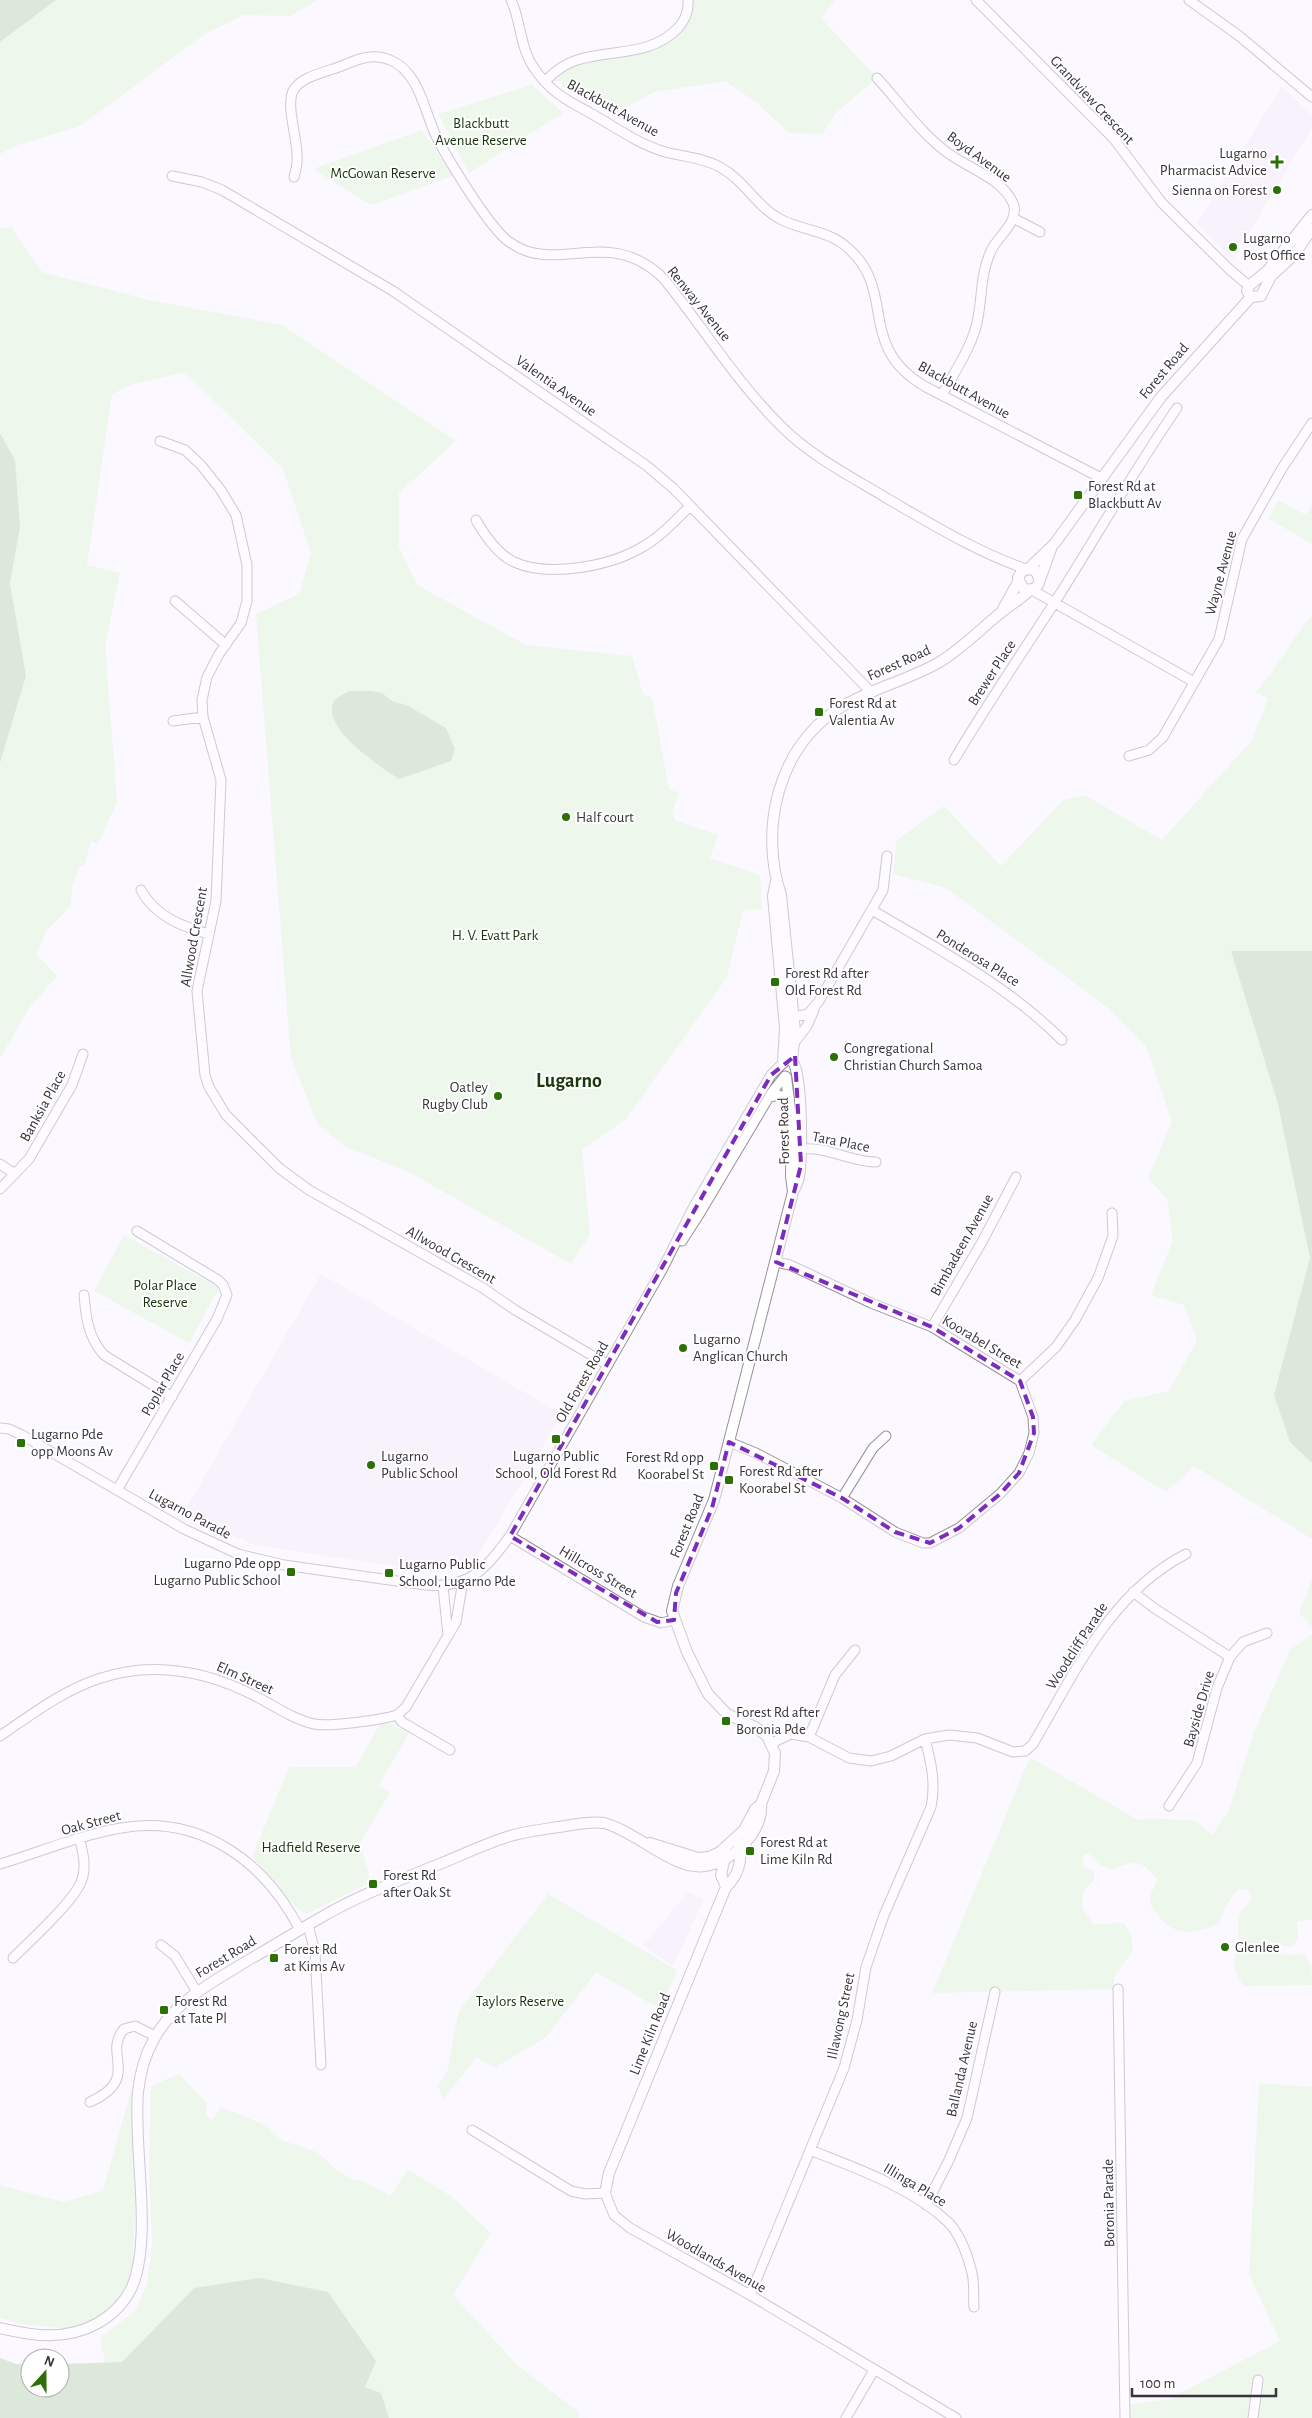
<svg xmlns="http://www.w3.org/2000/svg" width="1312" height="2418" viewBox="0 0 1312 2418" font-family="'Alegreya Sans',sans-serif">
  <rect width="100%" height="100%" fill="#fcf8ff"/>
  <path fill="#f3eaf8" d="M1282 86 1312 116V128L1232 260 1197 224Z
    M321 1274 562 1414 480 1552 469 1561 435 1571 373 1563 255 1545 182 1516Z
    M688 1892 704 1899 673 1966 643 1946Z"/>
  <path fill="#def5d6" d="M56 0H317L291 16 244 15 205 34 80 126 18 145 0 154V42Z
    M688 0H835L821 18 877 78 837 112 822 134 789 133 757 103 725 81 654 92 613 115 562 86V81H545L559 69 632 51 675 31Z
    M532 85 563 113 469 173 438 114Z
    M422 130 453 176 371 205 313 169Z
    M11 227 42 272 149 300 282 325 456 441 399 493V547L417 585 526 645 632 656 643 694 652 698 669 789 679 793 672 812 675 820 718 835 710 858 760 875 762 909 743 910 727 977 626 1119 582 1150 590 1234 571 1264 407 1171 344 1146 317 1123 291 1058 256 614 299 594 311 553 283 469 185 372 134 384 112 394 87 565 120 573 105 646 117 802 98 844 91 841 84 866 80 865 72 886 71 906 46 931 37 955 57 976 30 1007 0 1058V763L26 676 10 583 20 527 0 433V229Z
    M1278 500 1306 515 1312 503V544L1269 519Z
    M1312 615V1539L1194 1466 1166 1492 1091 1445 1125 1401 1169 1391 1197 1341 1184 1305 1151 1295 1173 1240 1167 1199 1148 1178 1172 1122 1146 1046 1108 1008 946 888 893 874 896 841 944 806 1001 866 1063 800 1085 795 1162 840 1253 739 1268 698 1255 692C1278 669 1291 640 1312 615Z
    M124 1235 219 1288 189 1343 94 1291Z
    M1312 1579V1627L1299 1613Z
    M1312 1634V1919L1297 1922 1298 1938 1295 1944 1289 1947 1270 1942 1269 1947C1278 1956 1291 1955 1304 1954 1312 1963 1312 1973 1312 1985L1243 1986 1235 1971 1234 1961 1238 1948V1922L1241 1912 1253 1897 1247 1890 1239 1889C1228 1900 1223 1909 1219 1924 1196 1933 1174 1938 1158 1915 1154 1910 1149 1905 1150 1898 1151 1891 1156 1886 1157 1879 1140 1858 1136 1861 1112 1869L1099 1864 1089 1854H1083V1866L1094 1871V1880L1083 1892 1082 1908 1093 1924C1104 1926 1114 1921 1125 1924L1131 1936 1133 1951 1115 1975 1113 1989 932 1993 1030 1757 1138 1820C1142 1817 1194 1820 1197 1822 1202 1825 1206 1831 1212 1835L1229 1810 1254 1732 1290 1650Z
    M387 1723 409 1733 379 1785 390 1792 360 1843 371 1882 307 1914C287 1904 269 1873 252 1857L289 1767H356L380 1724Z
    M548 1894 677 1970 660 2009 596 1972 546 2037 499 2065 497 2069 476 2057 443 2100 438 2085 447 2072 459 2011Z
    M179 2074 207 2103 206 2115 212 2120 221 2107 265 2125 281 2140 317 2152 337 2170 353 2180 364 2181 390 2196 408 2170 451 2196 491 2233 453 2295 518 2366 580 2413 578 2418H389L381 2393 365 2387 194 2288 122 2362H105L100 2338 135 2311 147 2284 152 2246 149 2169 151 2086Z
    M1259 2083 1312 2087V2418H1128L1127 2405 1169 2399 1280 2341 1249 2275Z
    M131 2090 136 2176 133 2266 126 2286 105 2316 69 2329 21 2324 0 2318V2185L63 2202 103 2191Z"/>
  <path fill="#b7d6ac" d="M0 0H56L0 42Z
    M0 433 15 460 20 527 10 583 26 676 0 763Z
    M349 691H371L382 693 392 701 408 706 446 728 455 749 451 761 399 779C381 767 323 730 333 703 336 697 344 694 349 691Z
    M1231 951H1312V1463L1290 1442 1274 1395 1310 1258 1278 1104Z
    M259 2278 328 2292 376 2361 365 2387 381 2393 389 2418H0V2358L16 2364H30V2388H60V2364L122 2362 194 2288Z"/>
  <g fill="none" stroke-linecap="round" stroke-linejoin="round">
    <defs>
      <path id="minor" d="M511 0C521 21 520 48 534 68 540 77 548 86 557 93 567 101 580 107 592 114 615 127 637 143 662 151 682 157 702 157 720 167 744 180 756 206 780 219 803 231 828 230 848 248 898 292 855 346 926 387L1101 478
        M976 0 1114 139 1162 203 1229 269 1249 286
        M1189 0 1238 35 1312 97
        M877 78C902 105 925 140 957 159 976 171 1003 181 1013 203 1020 221 999 235 992 249 979 274 983 301 976 327 969 351 954 373 942 395
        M545 81C554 72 564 64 577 60 611 49 650 57 678 28 685 20 689 11 688 0
        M172 176 202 182 222 190 393 291 647 466 674 489 871 692
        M294 177C296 170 298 162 297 155 297 138 286 105 293 91 300 77 325 72 339 67 356 60 372 52 390 60 420 72 424 112 437 138 449 161 489 227 508 241 556 278 608 223 664 279 703 327 737 383 782 427 812 457 852 477 888 499 933 525 977 552 1026 569
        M1013 218 1040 232
        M160 441 185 450 201 465 220 489 236 515 247 565V601L241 623 219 654 207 677 202 700 203 717 221 780 216 901 197 991 205 1075 209 1087 226 1115 279 1168 309 1190 483 1288 515 1310 608 1365
        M476 520C485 536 497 554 514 562 549 578 612 566 644 546 661 536 676 520 690 506
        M1032 590 1194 682
        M175 601 226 645
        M173 721 203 717
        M1129 756 1149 750 1163 737 1219 639 1242 539 1281 470 1312 423
        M954 760C987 704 1025 649 1060 594 1099 532 1135 469 1177 408
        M141 890C155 916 181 926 208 934
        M872 910C938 949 1007 985 1062 1040
        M789 1018 808 1014 819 1001 883 890 887 856
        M794 1043 807 1026 814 1010
        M769 1097 779 1095 789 1098
        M801 1149C827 1146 850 1162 876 1162
        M0 1164 15 1174
        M0 1189 29 1159 72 1085 83 1054
        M682 1241 700 1213 772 1092 785 1076
        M84 1295C86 1318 88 1337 104 1355L172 1397
        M932 1327 982 1242 1016 1177
        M1020 1381 1056 1347 1075 1320 1098 1278 1113 1236 1112 1213
        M0 1428 9 1429 22 1435 184 1529 238 1554 284 1565 425 1585C469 1589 486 1569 510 1536L662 1270 693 1208 771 1075 781 1065
        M729 1442 756 1453 842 1498 895 1532 923 1543H930L959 1528 1000 1494 1019 1473 1029 1453 1034 1433 1033 1417 1020 1381 932 1327 871 1303 790 1265 776 1262
        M117 1490 217 1319 227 1295 223 1285 218 1280 137 1231
        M842 1498 873 1448 886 1436
        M510 1536 644 1617 661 1623 674 1620
        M443 1586 448 1636
        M1133 1592 1154 1608 1230 1657
        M397 1715 402 1722 450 1750
        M0 1736C31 1715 62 1691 98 1679 154 1660 208 1671 259 1698 276 1707 295 1720 314 1724 329 1727 381 1720 397 1715L406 1707 456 1622 463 1581
        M809 1737 835 1675 855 1650
        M772 1743 791 1734 809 1737 849 1758 871 1761 891 1756 925 1739 949 1735 977 1738 1013 1752 1025 1751 1033 1744C1074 1674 1110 1593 1186 1554
        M1169 1806 1197 1763 1217 1688 1230 1657 1243 1642 1267 1633
        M0 1864C40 1852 80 1835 121 1828 201 1814 265 1862 300 1930
        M308 1925 315 1952 321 2065
        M161 1945 175 1956 197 1992
        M13 1958C30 1941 73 1902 81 1882 87 1868 83 1854 80 1840
        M1118 1989 1125 2418
        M90 2102C142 2078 102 2054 124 2029L135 2026 155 2036
        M472 2130 571 2191 585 2194 605 2193 614 2215 630 2228 750 2295 956 2418
        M810 2150C855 2168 911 2187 948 2222 959 2233 967 2254 971 2269 975 2280 973 2295 974 2307
        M926 2205 949 2160 967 2118 995 1992
        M750 2295 844 2068 857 2020 866 1967 884 1915 931 1807C936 1783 931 1762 925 1739
        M846 2418 874 2370
        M1253 2418 1258 2380"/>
      <path id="tertiary" d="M1251 297 1247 291 1249 286 1268 270 1312 215
        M1251 297 1261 296 1271 276 1294 255 1312 229
        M1028 569 1055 543 1161 397 1251 297
        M1039 579 1036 571 1028 569 1021 572 1018 578 1023 588C1029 591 1034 590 1038 585L1051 549
        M1003 609 1018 582
        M776 881 773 896 785 1028 783 1063
        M792 1061 795 1031 781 895C759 829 778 748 838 709 869 689 906 681 938 663 963 648 981 628 1003 611 1012 604 1022 598 1030 590
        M786 1077 792 1125 791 1176 793 1192
        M650 1843 698 1858 709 1857 720 1852 744 1830 755 1809 761 1804 774 1771 775 1753 767 1736 755 1727 727 1714 708 1694 687 1652 672 1611 678 1586 714 1500 793 1192C795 1187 798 1183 799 1177 802 1160 803 1071 792 1061
        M725 1857 721 1875 726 1887
        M605 2193 609 2173 726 1887C738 1877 743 1859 739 1844
        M0 2328C34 2336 66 2341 98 2323 112 2315 125 2302 132 2287 153 2236 133 2149 138 2092 140 2073 145 2055 154 2039 175 2000 216 1980 252 1958 275 1945 297 1931 320 1918 359 1895 400 1880 442 1863 464 1854 487 1843 510 1836 527 1831 547 1829 565 1826 577 1824 591 1821 604 1823 636 1831 674 1871 705 1866 731 1863 764 1832 761 1804"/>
    </defs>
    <use href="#minor" stroke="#988f9e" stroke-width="11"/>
    <use href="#tertiary" stroke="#988f9e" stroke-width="12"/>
    <use href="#minor" stroke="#fff" stroke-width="9"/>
    <use href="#tertiary" stroke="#fff" stroke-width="10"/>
  </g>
  <path d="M0 0H1312V2418H0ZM795 1056 801 1165 776 1262 932 1327 1020 1381 1033 1417 1034 1433 1019 1473 1000 1494 959 1528 930 1543 895 1532 842 1498 729 1442 712 1508 676 1593 674 1620 657 1622 510 1536 771 1075Z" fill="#fcf8ff" fill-opacity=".55" fill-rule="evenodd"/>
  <path fill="none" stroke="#7b2cbf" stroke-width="4" stroke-dasharray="10 6" stroke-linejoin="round" d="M795 1056 801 1165 776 1262 932 1327 1020 1381 1033 1417 1034 1433 1019 1473 1000 1494 959 1528 930 1543 895 1532 842 1498 729 1442 712 1508 676 1593 674 1620 657 1622 510 1536 771 1075Z"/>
  <g fill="#2e7008" stroke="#fff" stroke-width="2">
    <path d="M1274.5 154.5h5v5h5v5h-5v5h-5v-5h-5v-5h5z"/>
    <circle cx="1277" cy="190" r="5"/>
    <circle cx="1233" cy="247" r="5"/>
    <rect x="1073" y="490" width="10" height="10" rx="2.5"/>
    <rect x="814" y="707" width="10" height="10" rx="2.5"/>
    <circle cx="566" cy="817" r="5"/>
    <rect x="770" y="977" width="10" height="10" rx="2.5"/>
    <circle cx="834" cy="1057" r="5"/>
    <circle cx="498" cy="1096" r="5"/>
    <circle cx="683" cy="1348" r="5"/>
    <rect x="551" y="1434" width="10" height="10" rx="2.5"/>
    <rect x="16" y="1438" width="10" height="10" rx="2.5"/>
    <circle cx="371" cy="1465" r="5"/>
    <rect x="709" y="1461" width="10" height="10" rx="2.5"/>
    <rect x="724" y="1475" width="10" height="10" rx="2.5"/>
    <rect x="286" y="1567" width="10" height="10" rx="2.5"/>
    <rect x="384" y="1568" width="10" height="10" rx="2.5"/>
    <rect x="721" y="1716" width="10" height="10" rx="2.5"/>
    <rect x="745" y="1846" width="10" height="10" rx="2.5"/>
    <rect x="368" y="1879" width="10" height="10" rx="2.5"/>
    <circle cx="1225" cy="1947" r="5"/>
    <rect x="269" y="1953" width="10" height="10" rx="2.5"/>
    <rect x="159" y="2005" width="10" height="10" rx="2.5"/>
  </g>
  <g text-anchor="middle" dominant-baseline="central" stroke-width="4" stroke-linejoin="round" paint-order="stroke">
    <g font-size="15" fill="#38343b" stroke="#fff">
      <text transform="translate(1092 100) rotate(47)">Grandview Crescent</text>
      <text transform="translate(613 108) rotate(29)">Blackbutt Avenue</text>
      <text transform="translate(979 157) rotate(36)">Boyd Avenue</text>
      <text transform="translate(699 304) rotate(51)">Renway Avenue</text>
      <text transform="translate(1164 371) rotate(-50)">Forest Road</text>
      <text transform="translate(556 386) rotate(35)">Valentia Avenue</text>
      <text transform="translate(964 390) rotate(29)">Blackbutt Avenue</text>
      <text transform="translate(1221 573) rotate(-75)">Wayne Avenue</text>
      <text transform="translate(899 663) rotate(-24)">Forest Road</text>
      <text transform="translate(992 673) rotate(-57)">Brewer Place</text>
      <text transform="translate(194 937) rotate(-80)">Allwood Crescent</text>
      <text transform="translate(978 958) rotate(32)">Ponderosa Place</text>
      <text transform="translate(43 1106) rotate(-61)">Banksia Place</text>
      <text transform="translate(784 1131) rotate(-91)">Forest Road</text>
      <text transform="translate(841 1142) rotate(11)">Tara Place</text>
      <text transform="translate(962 1245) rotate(-61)">Bimbadeen Avenue</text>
      <text transform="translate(451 1255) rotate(30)">Allwood Crescent</text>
      <text transform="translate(982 1342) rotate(31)">Koorabel Street</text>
      <text transform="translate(582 1382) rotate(-60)">Old Forest Road</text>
      <text transform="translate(163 1384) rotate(-60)">Poplar Place</text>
      <text transform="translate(190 1514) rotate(28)">Lugarno Parade</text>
      <text transform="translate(687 1526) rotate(-68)">Forest Road</text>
      <text transform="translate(598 1572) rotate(31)">Hillcross Street</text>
      <text transform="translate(1077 1646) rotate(-57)">Woodcliff Parade</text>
      <text transform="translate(245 1678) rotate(24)">Elm Street</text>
      <text transform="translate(1199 1709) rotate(-74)">Bayside Drive</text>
      <text transform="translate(91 1823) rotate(-15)">Oak Street</text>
      <text transform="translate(226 1957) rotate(-31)">Forest Road</text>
      <text transform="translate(841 2016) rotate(-78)">Illawong Street</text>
      <text transform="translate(650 2034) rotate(-68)">Lime Kiln Road</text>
      <text transform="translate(962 2069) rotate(-77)">Ballanda Avenue</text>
      <text transform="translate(915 2185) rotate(31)">Illinga Place</text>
      <text transform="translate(1109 2203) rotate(-91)">Boronia Parade</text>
      <text transform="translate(716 2261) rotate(30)">Woodlands Avenue</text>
    </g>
    <g font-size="15" fill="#163509" stroke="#fff">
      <text x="481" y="123">Blackbutt<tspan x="481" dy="17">Avenue Reserve</tspan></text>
      <text x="383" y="173">McGowan Reserve</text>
      <text x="495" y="935">H. V. Evatt Park</text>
      <text x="165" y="1285">Polar Place<tspan x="165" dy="17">Reserve</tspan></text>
      <text x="311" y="1847">Hadfield Reserve</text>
      <text x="520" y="2001">Taylors Reserve</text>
    </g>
    <g font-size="15" fill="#38343b" stroke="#fff" text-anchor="start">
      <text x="1267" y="153" text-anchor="end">Lugarno<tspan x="1267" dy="17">Pharmacist Advice</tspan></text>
      <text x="1267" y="190" text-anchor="end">Sienna on Forest</text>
      <text x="1243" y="238">Lugarno<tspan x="1243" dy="17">Post Office</tspan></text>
      <text x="1088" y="486">Forest Rd at<tspan x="1088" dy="17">Blackbutt Av</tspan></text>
      <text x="829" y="703">Forest Rd at<tspan x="829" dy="17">Valentia Av</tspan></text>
      <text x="576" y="817">Half court</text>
      <text x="785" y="973">Forest Rd after<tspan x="785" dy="17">Old Forest Rd</tspan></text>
      <text x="844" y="1048">Congregational<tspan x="844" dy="17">Christian Church Samoa</tspan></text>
      <text x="488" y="1087" text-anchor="end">Oatley<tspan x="488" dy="17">Rugby Club</tspan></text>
      <text x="693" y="1339">Lugarno<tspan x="693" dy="17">Anglican Church</tspan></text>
      <text x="31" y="1434">Lugarno Pde<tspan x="31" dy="17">opp Moons Av</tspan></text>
      <text x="381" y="1456">Lugarno<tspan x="381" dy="17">Public School</tspan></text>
      <text x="556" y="1456" text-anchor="middle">Lugarno Public<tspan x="556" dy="17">School, Old Forest Rd</tspan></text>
      <text x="704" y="1457" text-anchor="end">Forest Rd opp<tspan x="704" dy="17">Koorabel St</tspan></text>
      <text x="739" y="1471">Forest Rd after<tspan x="739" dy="17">Koorabel St</tspan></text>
      <text x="281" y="1563" text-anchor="end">Lugarno Pde opp<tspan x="281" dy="17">Lugarno Public School</tspan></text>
      <text x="399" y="1564">Lugarno Public<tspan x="399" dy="17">School, Lugarno Pde</tspan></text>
      <text x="736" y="1712">Forest Rd after<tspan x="736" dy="17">Boronia Pde</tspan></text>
      <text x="760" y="1842">Forest Rd at<tspan x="760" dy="17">Lime Kiln Rd</tspan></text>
      <text x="383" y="1875">Forest Rd<tspan x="383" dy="17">after Oak St</tspan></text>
      <text x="1235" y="1947">Glenlee</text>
      <text x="284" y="1949">Forest Rd<tspan x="284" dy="17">at Kims Av</tspan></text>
      <text x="174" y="2001">Forest Rd<tspan x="174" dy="17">at Tate Pl</tspan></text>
    </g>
    <g font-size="20" font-weight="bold" fill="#19390c" stroke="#fff">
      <text x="569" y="1081">Lugarno</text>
    </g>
  </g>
  <g transform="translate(45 2373) rotate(21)"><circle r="24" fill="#ffffff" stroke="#afaeb1"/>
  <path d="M0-4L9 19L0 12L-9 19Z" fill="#2e7008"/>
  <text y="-8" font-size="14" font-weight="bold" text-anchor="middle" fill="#38343b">N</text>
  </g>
  <path d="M1132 2388v8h144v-8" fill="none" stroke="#38343b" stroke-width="2.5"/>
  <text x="1140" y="2388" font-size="15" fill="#38343b" stroke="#ffffff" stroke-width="4" paint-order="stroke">100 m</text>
</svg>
